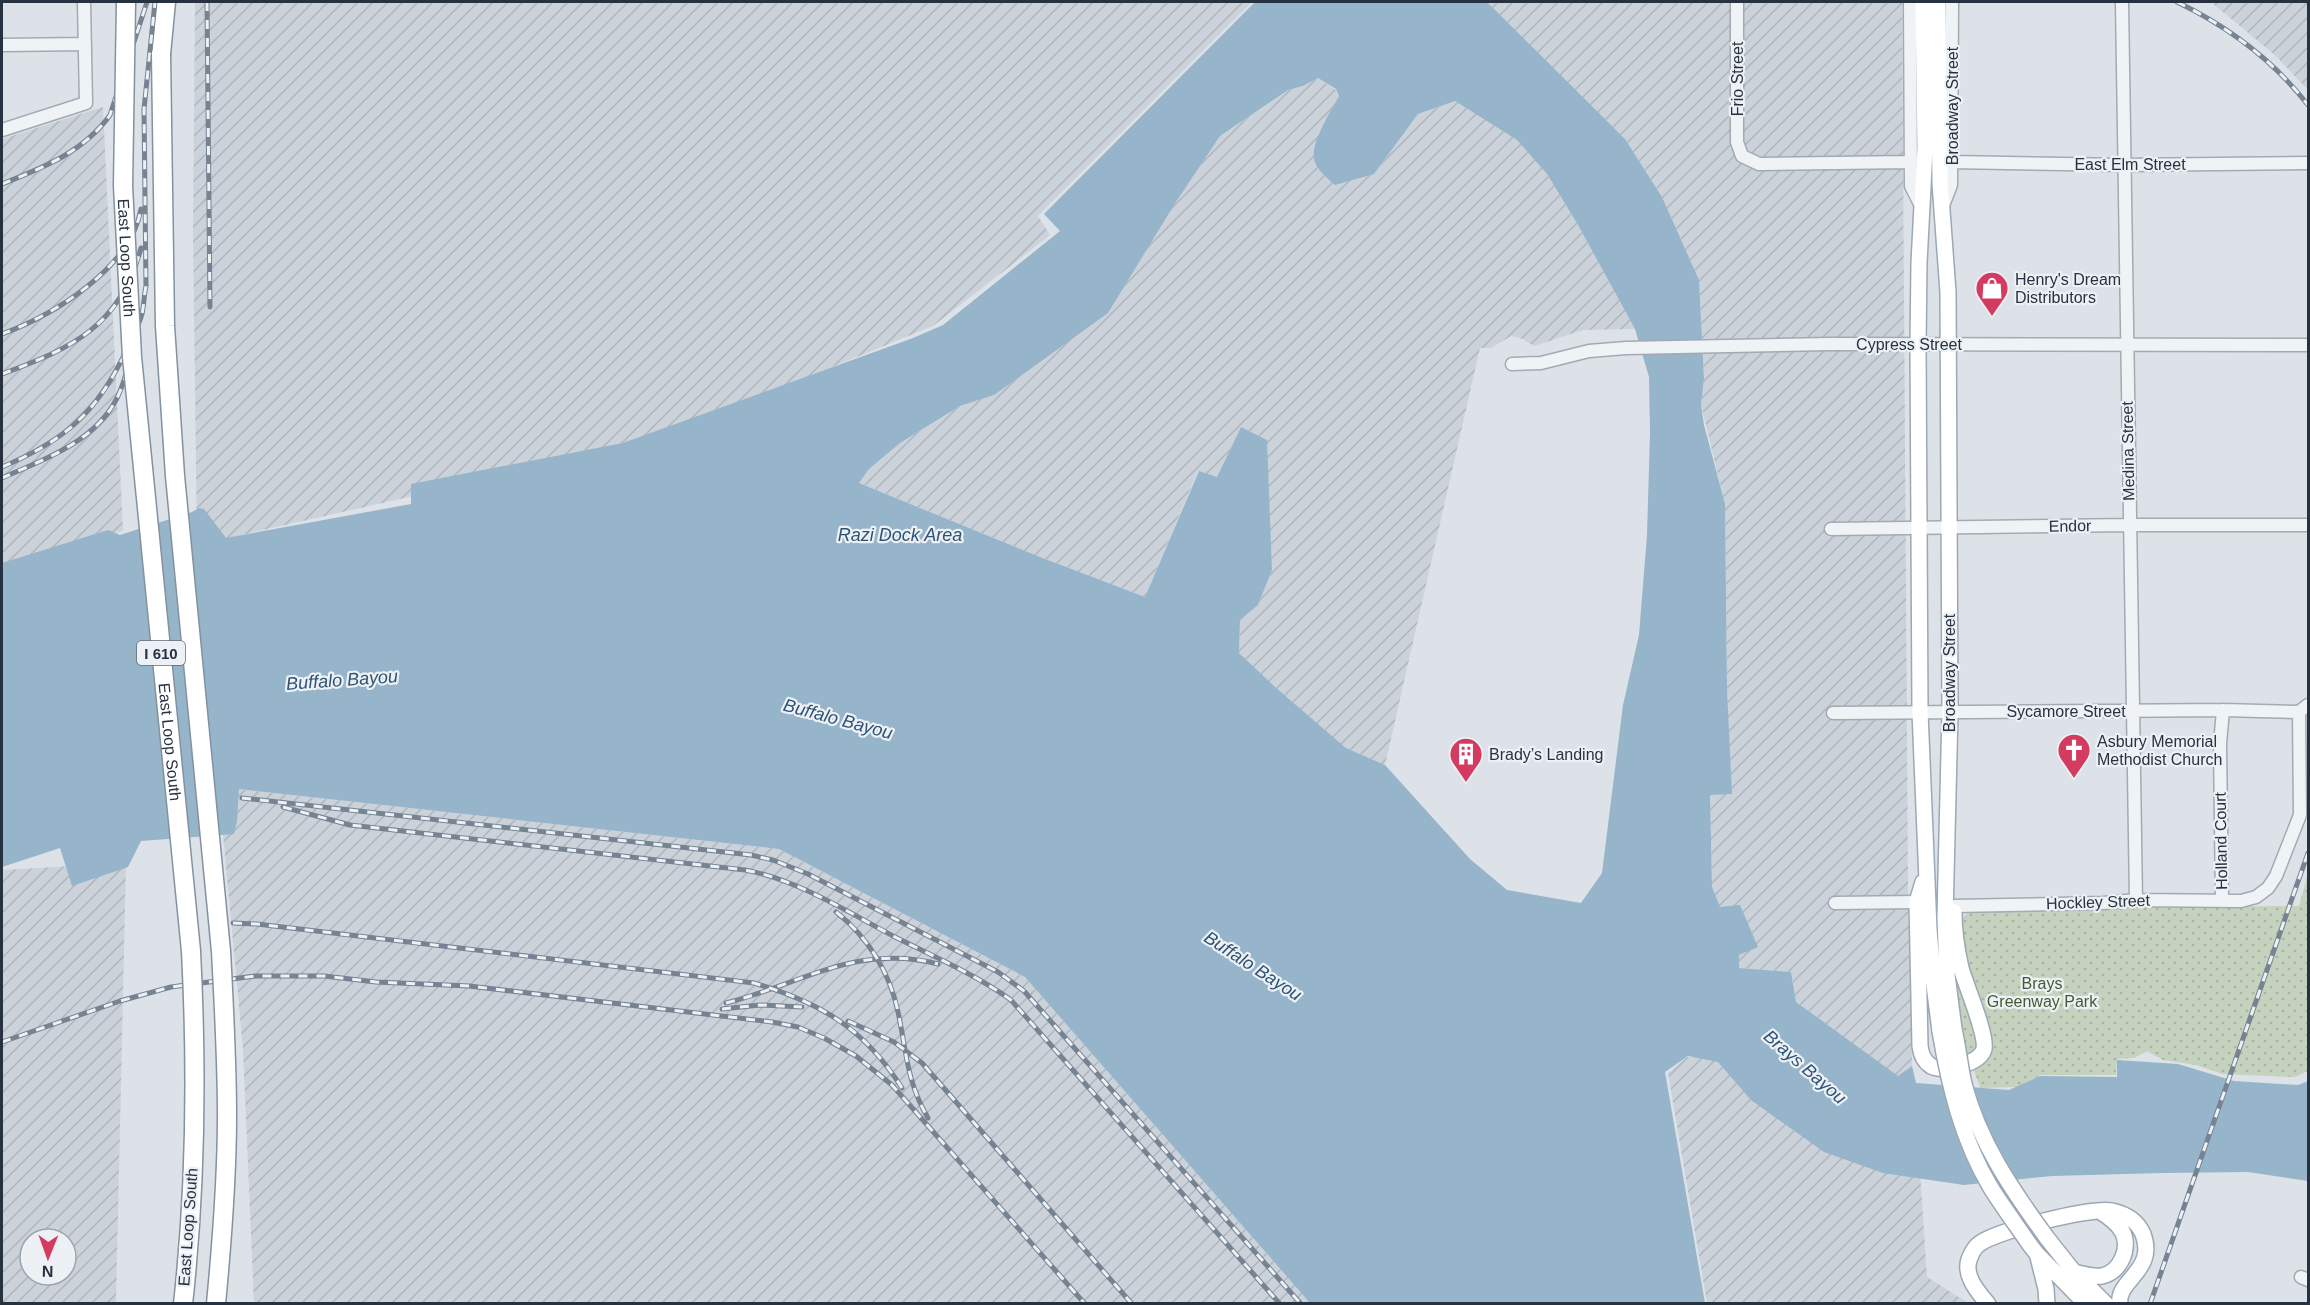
<svg xmlns="http://www.w3.org/2000/svg" width="2310" height="1305" viewBox="0 0 2310 1305" font-family="Arial,sans-serif">
  <defs>
    <pattern id="industrial-furrows" width="10" height="10" patternUnits="userSpaceOnUse" patternTransform="scale(1.5)"><rect width="10" height="10" fill="#cbd2da"/><path d="M-1 1l2-2M0 10L10 0M9 11l2-2" fill="none" stroke="#aeb5bc"/></pattern>
    <pattern id="park-dots" width="8" height="8" patternUnits="userSpaceOnUse" patternTransform="scale(1.5)"><rect width="8" height="8" fill="#c5d2be"/><path d="M2 2h.1M6 6h.1" fill="none" stroke="#a9b5a4" stroke-width="1.8" stroke-linecap="round"/></pattern>
  </defs>
  <rect width="100%" height="100%" fill="#dde2e8"/>
  <path fill="url(#industrial-furrows)" fill-rule="evenodd" d="M195 2H1252L1038 216 1050 235 933 326 643 444 197 545 193 231Z
    M1487 2H1902L1908 887 1912 1066 1898 1077 1796 1002 1791 972 1739 968V955L1758 946 1719 907 1712 887 1710 795 1731 793 1727 689 1725 504 1701 405 1704 379 1699 280 1662 197 1625 139 1578 95Z
    M2211 2H2308V90L2276 56Z
    M1318 78 1336 90 1339 96 1318 134 1374 174 1418 114 1455 101 1517 140 1547 174 1578 225 1635 329 1583 330 1534 346 1523 339 1511 336 1491 348H1480L1385 765 1346 748 1274 686 1239 653 1240 620 1258 605 1272 570 1266 440 1241 427 1217 477 1198 471 1145 597 1040 557 859 483 869 469 900 443 960 406 994 395 1174 205 1220 136 1288 90 1303 86Z
    M103 107 123 531 2 568V139Z
    M239 789 779 849 1025 977 1310 1303H254L243 1049 219 792Z
    M126 863 116 1303 2 1304V870ZM30 1239H66V1275H30Z
    M1687 1057 1721 1058 1920 1172 1927 1277 1968 1303H1707L1668 1073Z"/>
  <path fill="url(#park-dots)" d="M2308 874V1071L2295 1077 2222 1074 2196 1065 2163 1060 2147 1051 2134 1058 2117 1059 2116 1075H2041L2017 1087 1980 1088C1976 1074 1970 1061 1966 1048 1959 1021 1946 940 1963 918 1966 913 1974 911 1979 909L2299 906Z"/>
  <path fill="#96b4ca" fill-rule="evenodd" d="M1255 2H1487L1625 139 1662 197 1699 280 1704 379 1701 405 1704 425 1725 504 1727 689 1732 794 1710 795 1712 887 1720 907 1740 905 1758 947 1739 955V968L1791 972 1796 1002 1898 1076 1912 1066 1916 1083 2009 1090 2040 1076 2117 1077V1060L2178 1064 2234 1081 2298 1085 2308 1081V1181L2248 1172 2162 1173 2052 1176 1964 1185 1883 1173 1824 1152 1751 1100 1718 1062 1688 1056 1665 1072 1705 1303H1310L1025 977 779 849 239 789 237 821 234 834 141 841 128 867 72 886 60 848 2 867V563L108 530 120 535 192 512 199 508 204 509 226 538 411 504V484L623 443 913 338 943 325 1060 231 1044 214ZM1318 78 1336 89 1339 96C1331 111 1311 141 1314 159 1316 169 1328 179 1335 185L1374 174 1418 114 1455 101 1517 140 1547 174 1578 225 1635 329 1649 377 1650 433 1647 535 1639 635 1623 705 1602 873 1581 903 1507 890 1470 859 1385 765 1346 748 1274 686 1239 653 1240 620 1258 605 1272 570 1267 440 1241 427 1217 477 1199 471 1145 597 1040 557 859 483 869 469 900 443 960 406 994 395 1108 313 1174 205 1220 136 1288 90 1303 86Z"/>
  <g fill="none" stroke-linecap="round" stroke-linejoin="round">
    <defs>
      <path id="minor" d="M1737 2V142L1742 156 1759 164 1910 162
        M1910 2 1911 186 1922 208
        M2122 2 2136 900
        M2 45 85 44
        M2 130 86 103 84 2
        M1952 162 2124 165 2308 163
        M1942 208 1951 185 1952 2
        M1512 364 1541 363 1589 351 1626 348 1829 344 2308 345
        M1831 529 2129 525H2308
        M1833 713 2223 710 2299 712
        M2222 900 2220 744 2223 710
        M1835 903 1917 902
        M1954 906 2103 903 2136 900 2241 901 2256 897 2268 888 2276 876 2300 815 2299 712 2308 705
        M2301 1277 2308 1280"/>
      <path id="major" d="M1923 2 1925 148 1919 263 1918 345 1920 712 1929 929 1933 977 1940 1031
        M1938 2 1940 183 1948 292 1950 712 1945 917 1947 975 1954 1029
        M1923 882 1917 902 1920 1046C1921 1054 1923 1061 1931 1066 1943 1073 1980 1064 1984 1049 1987 1034 1966 986 1961 968 1957 951 1954 930 1954 912
        M2047 1238 2074 1272 2106 1304
        M2030 1245 2037 1254 2086 1304
        M2038 1257 2046 1289 2047 1304
        M2074 1272C2082 1274 2093 1277 2102 1276 2121 1272 2131 1247 2122 1231 2116 1222 2109 1217 2101 1212
        M1988 1304C1977 1291 1961 1273 1971 1255 1972 1252 1976 1246 1979 1244 1996 1231 2090 1207 2112 1211 2126 1214 2137 1220 2143 1234 2157 1271 2116 1280 2120 1304"/>
      <path id="highway" d="M161 54 166 2"/>
    </defs>
    <use href="#minor" stroke="#a2aab2" stroke-width="15"/>
    <use href="#major" stroke="#9ca8b4" stroke-width="18"/>
    <use href="#highway" stroke="#84919f" stroke-width="21"/>
    <use href="#minor" stroke="#f0f3f6" stroke-width="12"/>
    <use href="#major" stroke="#fff" stroke-width="15"/>
    <use href="#highway" stroke="#fff" stroke-width="18"/>
    <defs>
      <path id="rail" d="M207 2 210 307
        M2177 2C2227 26 2273 60 2308 105
        M2 184C42 168 84 152 110 115L147 2
        M2 334C54 315 131 268 141 209
        M2 374C72 348 120 327 141 248
        M2 467C64 441 97 413 126 351 131 339 139 326 142 314 144 305 144 295 146 286L144 109 155 2
        M2 478C43 460 94 442 116 400 124 385 128 367 132 351
        M242 798 751 855 773 860 808 874 998 972 1024 991 1301 1304
        M283 807 350 825 745 870C799 880 849 913 897 938 935 957 976 975 1011 1000L1280 1304
        M836 912C868 937 890 973 898 1012 907 1053 906 1080 928 1118
        M233 923 257 924 754 983C821 1003 864 1028 902 1088
        M726 1003C801 984 857 943 938 964
        M722 1009 760 1005 802 1007
        M848 1021 894 1042 922 1063 1132 1304
        M2 1042 120 1001 171 987 255 976H324L376 982 469 986 772 1022 798 1027 824 1038 856 1056 892 1085 1085 1304
        M2150 1304 2308 853"/>
    </defs>
    <use href="#rail" stroke="#768392" stroke-width="5"/>
    <use href="#rail" stroke="#edf1f5" stroke-width="3" stroke-dasharray="9" stroke-linecap="butt"/>
    <defs>
      <path id="major-bridge" d="M1954 1029C1958 1047 1960 1066 1964 1084 1979 1142 2012 1190 2047 1238
        M1940 1031C1949 1085 1962 1140 1991 1188 2003 1207 2017 1226 2030 1245"/>
      <g id="highway-bridge">
        <path id="s1" d="M126 2 123 186 132 357 191 951C197 1068 196 1187 183 1304"/>
        <path d="M161 54 165 326 175 476 221 951C224 1006 227 1061 227 1116 227 1179 222 1241 216 1304"/>
      </g>
    </defs>
    <use href="#major-bridge" stroke="#9ca8b4" stroke-width="18" stroke-linecap="butt"/>
    <use href="#highway-bridge" stroke="#84919f" stroke-width="21" stroke-linecap="butt"/>
    <use href="#major-bridge" stroke="#fff" stroke-width="15"/>
    <use href="#highway-bridge" stroke="#fff" stroke-width="18"/>
  </g>
  <defs>
    <symbol id="shop-pin" viewBox="-11 -11 22 30"><path d="M0 17L-7.5 6A9.5 9.5 0 1 1 7.5 6Z" fill="#d43b61" stroke="#edf1f5"/><path d="M-5-2.5h2.3a2.7 3.5 0 0 1 5.4 0H5L5.5 6h-11ZM-1.5-2.5h3a1.5 2.3 0 0 0-3 0Z" fill="#fff"/></symbol>
    <symbol id="church-pin" viewBox="-11 -11 22 30"><path d="M0 17L-7.5 6A9.5 9.5 0 1 1 7.5 6Z" fill="#d43b61" stroke="#edf1f5"/><path d="M-1.2-6h2.4v3.5h3.3v2.4h-3.3V6h-2.4V-.1h-3.3v-2.4h3.3Z" fill="#fff"/></symbol>
    <symbol id="building-pin" viewBox="-11 -11 22 30"><path d="M0 17L-7.5 6A9.5 9.5 0 1 1 7.5 6Z" fill="#d43b61" stroke="#edf1f5"/><path d="M-4-6H4V6H1V3H-1V6H-4ZM-2.5-4.3h1.7v1.8h-1.7ZM.8-4.3h1.7v1.8H.8ZM-2.5-1h1.7V.8h-1.7ZM.8-1h1.7V.8H.8Z" fill="#fff"/></symbol>
  </defs>
  <g fill-rule="evenodd">
    <use href="#shop-pin" x="1973" y="269" width="38" height="52"/>
    <use href="#church-pin" x="2055" y="731" width="38" height="52"/>
    <use href="#building-pin" x="1447" y="735" width="38" height="52"/>
  </g>
  <g text-anchor="middle" dominant-baseline="central" stroke-width="4.5" stroke-linejoin="round" paint-order="stroke">
    <rect fill="#edf1f5" stroke="#626b76" stroke-width="1.5" x="137" y="641" width="48" height="24" rx="4.5"/>
    <g font-size="15" font-weight="bold" fill="#26323f">
      <text x="161" y="653">I 610</text>
    </g>
    <g font-size="16" fill="#26323f" stroke="#edf1f5">
      <text transform="translate(1737 79) rotate(-90)">Frio Street</text>
      <text transform="translate(1952 106) rotate(-90)">Broadway Street</text>
      <text x="2130" y="164">East Elm Street</text>
      <text stroke="none"><textPath href="#s1" startOffset="256">East Loop South</textPath></text>
      <text x="1909" y="344">Cypress Street</text>
      <text transform="translate(2128 451) rotate(-91)">Medina Street</text>
      <text transform="translate(2070 526) rotate(-1)">Endor</text>
      <text transform="translate(1949 673) rotate(-90)">Broadway Street</text>
      <text x="2066" y="711">Sycamore Street</text>
      <text stroke="none"><textPath href="#s1" startOffset="742">East Loop South</textPath></text>
      <text transform="translate(2221 841) rotate(-91)">Holland Court</text>
      <text transform="translate(2098 902) rotate(-2)">Hockley Street</text>
      <text transform="translate(188 1227) rotate(-86)">East Loop South</text>
    </g>
    <g font-size="16" fill="#26323f" stroke="#edf1f5" text-anchor="start">
      <text x="2015" y="279">Henry's Dream<tspan x="2015" dy="18">Distributors</tspan></text>
      <text x="2097" y="741">Asbury Memorial<tspan x="2097" dy="18">Methodist Church</tspan></text>
      <text x="1489" y="754">Brady’s Landing</text>
    </g>
    <g font-size="16" fill="#3e5b33" stroke="#edf1f5">
      <text x="2042" y="983">Brays<tspan x="2042" dy="18">Greenway Park</tspan></text>
    </g>
    <g font-size="18" font-style="italic" fill="#2e5475" stroke="#edf1f5">
      <text x="900" y="535">Razi Dock Area</text>
      <text transform="translate(342 680) rotate(-4)">Buffalo Bayou</text>
      <text transform="translate(838 719) rotate(15)">Buffalo Bayou</text>
      <text transform="translate(1253 966) rotate(33)">Buffalo Bayou</text>
      <text transform="translate(1805 1067) rotate(41)">Brays Bayou</text>
    </g>
  </g>
  <rect width="2310" height="1305" fill="none" stroke="#26323f" stroke-width="6"/>
  <g transform="translate(48 1257) rotate(181)"><circle r="28" fill="#edf1f5" stroke="#9da5ac" stroke-width="1.5"/>
  <path d="M0-4.5L10 22L0 15L-10 22Z" fill="#d43b61"/>
  <text y="-9" font-size="16" font-weight="bold" text-anchor="middle" fill="#26323f">N</text>
  </g>
</svg>
